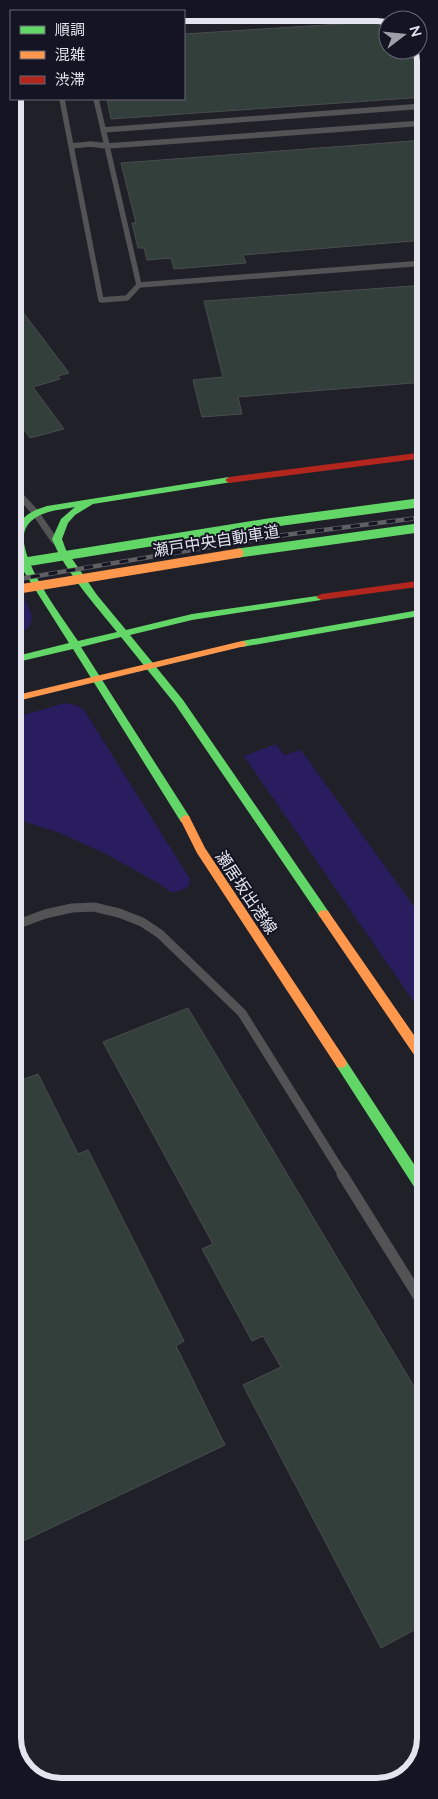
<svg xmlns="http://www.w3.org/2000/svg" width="438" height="1799" viewBox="0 0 438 1799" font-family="Lato,'Noto Sans JP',sans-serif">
  <rect width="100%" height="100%" fill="#202028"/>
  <path fill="#2a1d5f" d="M13 583C27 604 47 623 13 637Z
    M65 703 78 706 84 710 190 879 189 886 180 891 171 892 158 883 106 854 60 833 13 818V718Z
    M276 744 284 755 301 750 425 922V1018L244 756Z"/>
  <path fill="#323f3a" stroke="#4a4d4e" d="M388 21V50H418V40L425 52V97L111 119 107 99H184V34Z
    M425 140V240L243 255 246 263 174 269 171 258 147 260 144 248H138L132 223H136L121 163Z
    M425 285V382L238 397 242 414 202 417 193 380 223 377 204 301Z
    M13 299 69 373 58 376 60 379 33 387 64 429 30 438 13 413Z
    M188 1008 425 1405V1624L381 1648 243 1385 281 1367 263 1336 252 1341 202 1249 213 1244 103 1042Z
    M38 1074 78 1154 88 1150 184 1341 176 1346 225 1445 13 1546V1083Z"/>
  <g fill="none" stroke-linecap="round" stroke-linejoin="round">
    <path stroke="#535356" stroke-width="5.5" d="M184 21 302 13
      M62 99 71 146
      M96 99 107 146 91 144 71 146 101 300 127 298 139 285
      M425 123 107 146 139 285 425 263
      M103 130 425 106"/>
    <path stroke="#535356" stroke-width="7" d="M13 488 35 512 54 540"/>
    <path stroke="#535356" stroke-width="9" d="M13 926 45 914 72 908 94 907 119 913 142 922 160 934 242 1013 343 1175"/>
    <path stroke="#535356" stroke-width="11" d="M342 1174 425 1307"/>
    <path fill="#63d668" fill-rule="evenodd" d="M229 477 232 478V482L93 504 75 515 68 523 62 539 66 550 97 595 126 630 192 614 324 595 326 597 321 600 192 620 130 635 183 700 328 911 330 914 328 917H320L175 704 121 637 81 647 189 816 190 819 189 822H181L73 649 13 663V657L69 643 21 567C10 537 12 516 47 506ZM75 507 61 519 52 539C64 570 96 606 117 632L78 641C64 619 10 551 27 526 37 511 59 510 75 507Z
      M425 609V615L242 647 237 644 242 641Z
      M341 1058 345 1059 425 1181V1198L420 1196 337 1067 335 1063 337 1059Z"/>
    <path fill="#ff974d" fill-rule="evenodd" d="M242 641 245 642 247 644 245 646 13 702V696Z
      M185 815 189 816 205 848 345 1059 347 1063 345 1067 341 1068 337 1067 197 853 180 819Z
      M324 910 328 911 425 1051V1066L421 1065 320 917 318 914 320 911Z"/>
    <path fill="#b3261e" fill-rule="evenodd" d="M425 452V458L229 483 225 480 229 477Z
      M425 580V586L321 600 316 597 321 594Z"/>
    <defs>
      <path id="rail" d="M13 580 269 537 425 517"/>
    </defs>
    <use href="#rail" stroke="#5f5f64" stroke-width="4.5"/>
    <use href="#rail" stroke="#141422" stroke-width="3" stroke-dasharray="9" stroke-linecap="butt"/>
    <path stroke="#63d668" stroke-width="9" d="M239 553 425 527
      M13 564 268 523 425 502"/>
    <path stroke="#ff974d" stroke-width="9" d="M13 590 239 553"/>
  </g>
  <g text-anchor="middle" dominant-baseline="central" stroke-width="4" stroke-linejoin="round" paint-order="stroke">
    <g font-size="16" fill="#e4e4ee" stroke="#141422">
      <text transform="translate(216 540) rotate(-9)">瀬戸中央自動車道</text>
      <text transform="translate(247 892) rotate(56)">瀬居坂出港線</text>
    </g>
  </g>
  <path d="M0 0H438V1799H0ZM61 21H377A40 40 0 0 1 417 61V1738A40 40 0 0 1 377 1778H61A40 40 0 0 1 21 1738V61A40 40 0 0 1 61 21Z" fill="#141422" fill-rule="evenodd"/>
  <path fill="none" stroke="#e4e4ee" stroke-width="6" d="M61 21H377A40 40 0 0 1 417 61V1738A40 40 0 0 1 377 1778H61A40 40 0 0 1 21 1738V61A40 40 0 0 1 61 21Z"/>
  <rect x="10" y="10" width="175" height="90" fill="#141422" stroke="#676774"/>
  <rect x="20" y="26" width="25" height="8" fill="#63d668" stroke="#676774"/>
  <text x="55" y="35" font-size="15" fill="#e4e4ee">順調</text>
  <rect x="20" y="51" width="25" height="8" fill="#ff974d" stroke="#676774"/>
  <text x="55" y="60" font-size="15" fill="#e4e4ee">混雑</text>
  <rect x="20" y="76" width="25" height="8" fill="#b3261e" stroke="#676774"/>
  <text x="55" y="85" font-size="15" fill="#e4e4ee">渋滞</text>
  <g transform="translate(403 35) rotate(74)"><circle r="24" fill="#141422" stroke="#676774"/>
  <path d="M0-4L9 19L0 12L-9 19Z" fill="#9f9fa9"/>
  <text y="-8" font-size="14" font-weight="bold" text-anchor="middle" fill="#e4e4ee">N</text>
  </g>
</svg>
